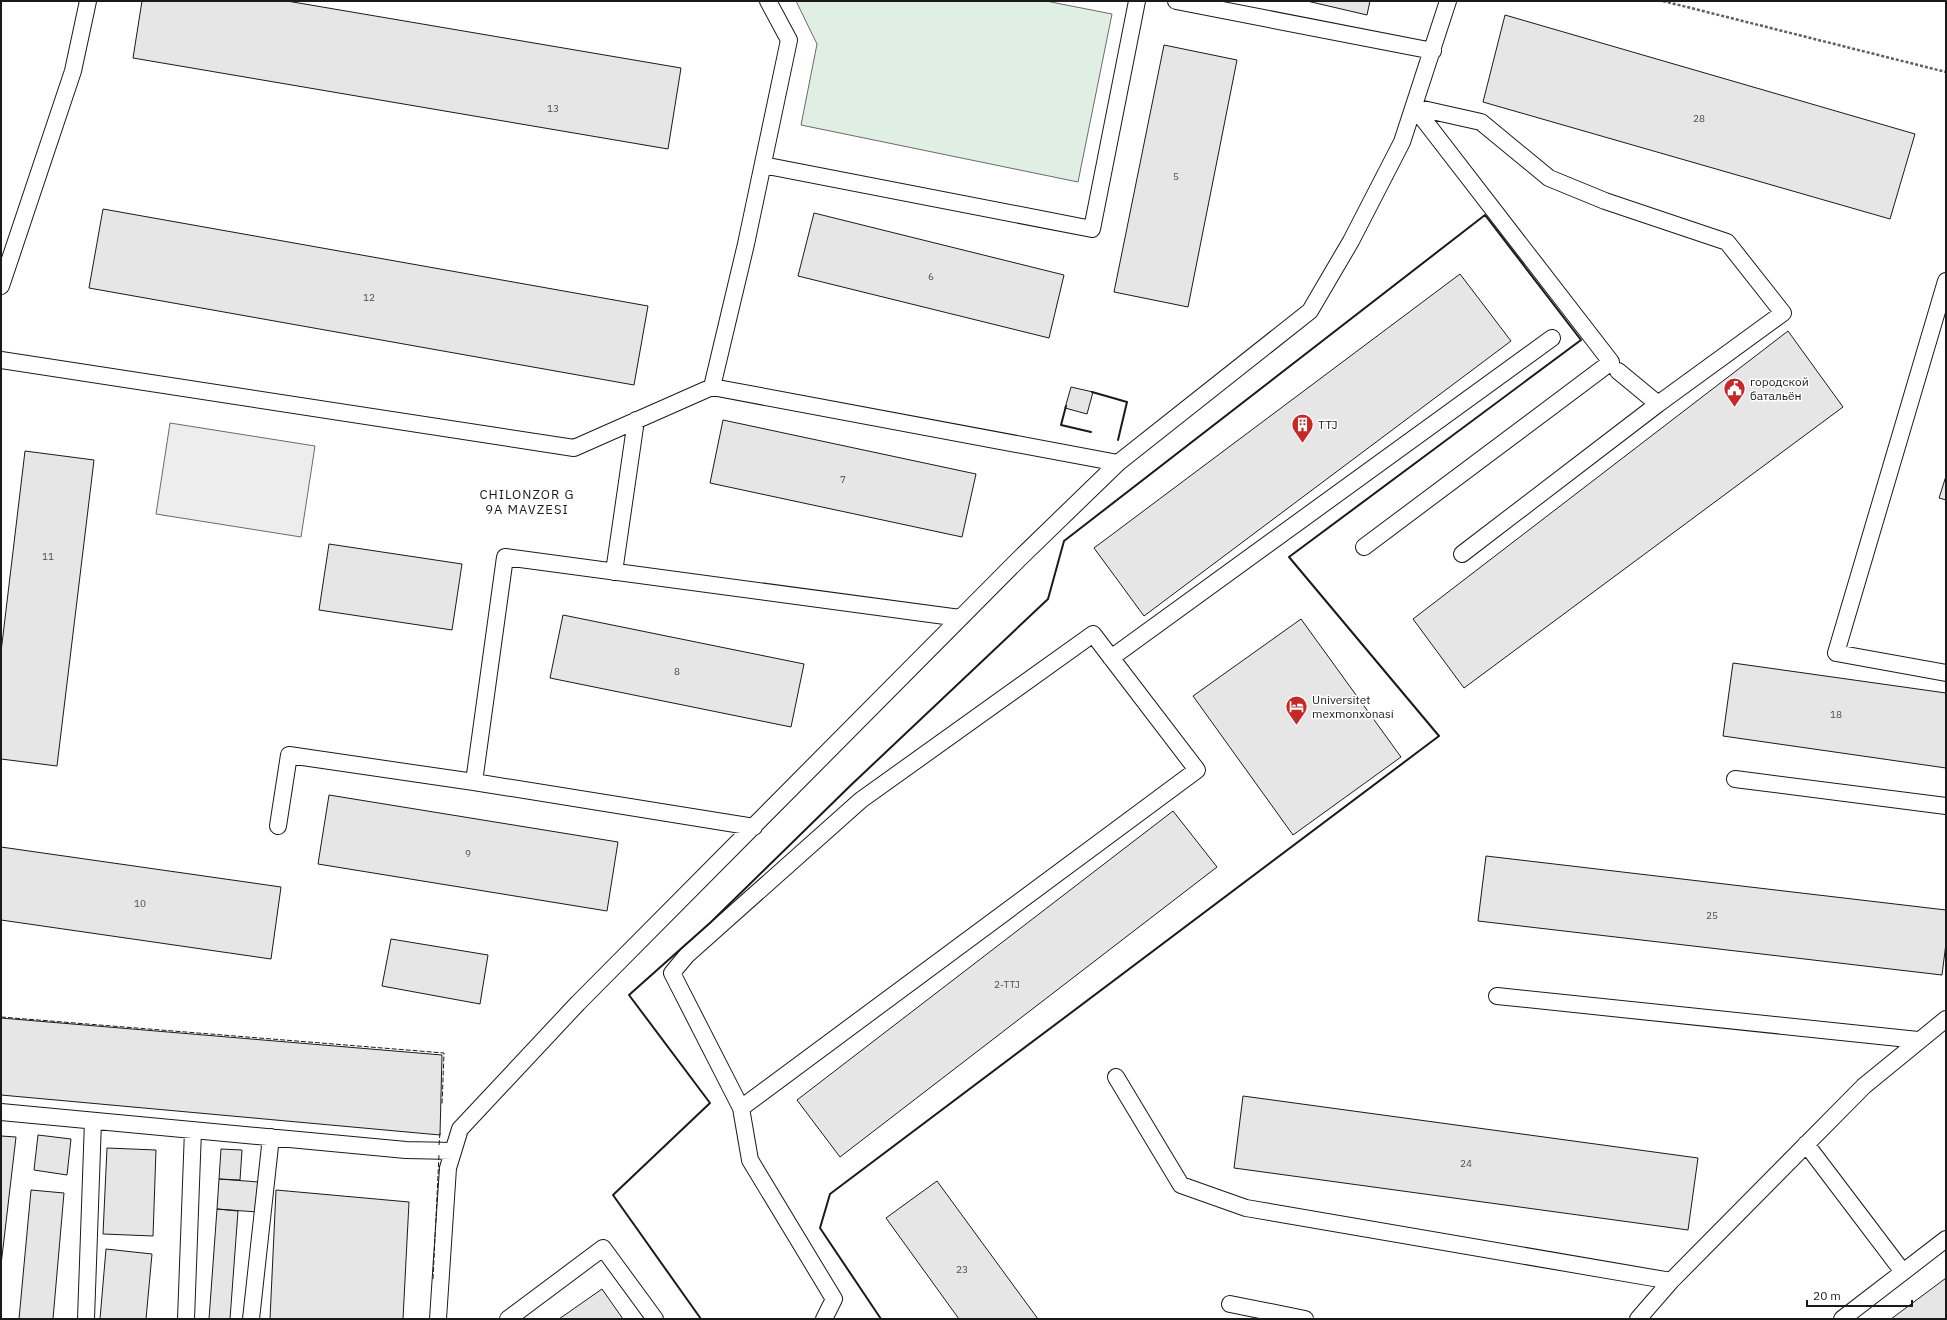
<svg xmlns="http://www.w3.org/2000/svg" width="1947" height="1320" viewBox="0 0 1947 1320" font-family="'IBM Plex Sans',sans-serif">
  <rect width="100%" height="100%" fill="#fff"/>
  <path fill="#e0efe3" stroke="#6a6a6a" d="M796 1H1046L1112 14 1078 182 801 125 817 44Z"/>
  <path fill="#ededed" stroke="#6a6a6a" d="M170 423 315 446 301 537 156 514Z"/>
  <path fill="#e6e6e6" stroke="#1a1a1a" d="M142 1H287L681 68 668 149 133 58Z
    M1307 1H1370L1367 15Z
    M1505 15 1915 134 1890 219 1483 102Z
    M1164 45 1237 60 1188 307 1114 292Z
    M103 209 648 306 634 385 89 288Z
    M814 213 1064 275 1049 338 798 276Z
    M1460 274 1511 341 1144 616 1094 548Z
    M1788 331 1843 407 1464 688 1413 619Z
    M1071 387 1093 392 1087 414 1065 408Z
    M723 420 976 474 962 537 710 483Z
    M25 451 94 460 57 766 1 759V652Z
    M1946 476V500L1939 498Z
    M329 544 462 564 452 630 319 610Z
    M563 615 804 664 791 727 550 678Z
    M1301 619 1401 757 1293 835 1193 696Z
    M1733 663 1946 693V768L1723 736Z
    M329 795 618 842 607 911 318 864Z
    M1173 811 1217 867 840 1157 797 1100Z
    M1 847 281 887 271 959 1 920Z
    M1486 856 1946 910V943L1942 975 1478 921Z
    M391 939 488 955 480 1004 382 986Z
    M1 1018 442 1055 440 1135 1 1095Z
    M1243 1096 1698 1158 1688 1230 1234 1168Z
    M38 1135 71 1139 67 1175 34 1170Z
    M1 1136 16 1137 1 1265Z
    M107 1148 156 1150 153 1236 103 1234Z
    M221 1149 242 1150 240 1180 219 1179Z
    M219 1179 259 1182 257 1212 217 1209Z
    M937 1181 1038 1319H959L886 1218Z
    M31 1190 64 1193 53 1319H19Z
    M276 1190 409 1202 403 1319H270Z
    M217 1209 238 1211 230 1319H209Z
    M106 1249 152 1254 146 1319H100Z
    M1946 1278V1319H1891Z
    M602 1289 623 1319H559Z"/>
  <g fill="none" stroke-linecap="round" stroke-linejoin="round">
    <defs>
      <path id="service" d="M1176 1 1433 51
        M1414 107 1481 122 1549 178 1605 201 1727 242 1783 313 1658 404 1618 371
        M763 165 1092 229 1137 1
        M1946 281 1836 653 1946 673
        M1 286 73 71 88 1
        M1 360 574 448 712 387 746 244 789 40 768 1
        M712 387 1118 463
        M1364 547 1611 362 1414 107
        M1462 554 1658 404
        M614 572 636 420
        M1111 658 1552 338
        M1735 779 1946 806
        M474 782 754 827
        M278 826 289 755 474 782 505 557 960 618
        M1497 996 1918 1040
        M1116 1077 1181 1185 1246 1208 1671 1281
        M741 1108 1197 770 1093 634 861 800 687 955 672 973 741 1108 750 1160 834 1299 824 1319
        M1 1112 406 1150 453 1151
        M1806 1144 1903 1272
        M1230 1304 1305 1319
        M86 1319 93 1121
        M186 1319 193 1130
        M251 1319 271 1137
        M438 1319 448 1168 460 1129 578 1003 1020 558 1118 463 1310 311 1351 241 1402 142 1448 1
        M508 1319 603 1248 655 1319
        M1638 1319 1671 1281 1864 1086 1946 1019
        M1842 1319 1946 1239"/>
    </defs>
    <use href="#service" stroke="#1a1a1a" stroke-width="18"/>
    <path stroke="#5f5f5f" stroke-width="2.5" stroke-dasharray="3 2" stroke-linecap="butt" d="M1663 1 1946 72"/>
    <use href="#service" stroke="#fff" stroke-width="16"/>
    <path stroke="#1a1a1a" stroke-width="1" stroke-dasharray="5 2" stroke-linecap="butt" d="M1 1017 444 1053 442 1105
      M439 1145 440 1133
      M433 1279 439 1155"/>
    <path stroke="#1a1a1a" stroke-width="2" d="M1092 392 1127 402 1118 440
      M1066 406 1061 425 1091 432
      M701 1319 613 1195 710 1103 629 995 711 922 850 786 1048 599 1064 541 1485 215 1581 340 1289 557 1439 736 830 1194 820 1228 881 1319"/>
  </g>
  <defs>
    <symbol id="civic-pin" viewBox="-11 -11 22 30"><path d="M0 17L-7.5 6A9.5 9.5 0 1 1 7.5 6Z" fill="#c62828" stroke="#fff"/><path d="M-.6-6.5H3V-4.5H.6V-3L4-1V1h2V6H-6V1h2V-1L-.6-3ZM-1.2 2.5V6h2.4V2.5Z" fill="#fff"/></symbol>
    <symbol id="building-pin" viewBox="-11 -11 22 30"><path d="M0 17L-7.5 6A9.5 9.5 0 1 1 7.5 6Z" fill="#c62828" stroke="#fff"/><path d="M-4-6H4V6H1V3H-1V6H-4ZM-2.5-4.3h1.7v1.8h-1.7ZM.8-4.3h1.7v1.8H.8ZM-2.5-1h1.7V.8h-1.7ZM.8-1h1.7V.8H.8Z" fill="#fff"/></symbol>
    <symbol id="hotel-pin" viewBox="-11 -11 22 30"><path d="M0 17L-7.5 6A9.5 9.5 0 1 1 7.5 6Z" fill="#c62828" stroke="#fff"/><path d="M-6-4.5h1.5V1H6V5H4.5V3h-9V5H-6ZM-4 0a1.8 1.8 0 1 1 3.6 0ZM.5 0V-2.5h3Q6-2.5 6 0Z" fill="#fff"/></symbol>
  </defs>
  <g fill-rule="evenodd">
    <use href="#civic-pin" x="1722" y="376" width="25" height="34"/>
    <use href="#building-pin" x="1290" y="412" width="25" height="34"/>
    <use href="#hotel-pin" x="1284" y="694" width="25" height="34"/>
  </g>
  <g text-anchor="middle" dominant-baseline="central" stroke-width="3" stroke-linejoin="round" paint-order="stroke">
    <g font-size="10" fill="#4d4d4d">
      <text x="553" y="108">13</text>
      <text x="1699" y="118">28</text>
      <text x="1176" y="176">5</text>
      <text x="931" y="276">6</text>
      <text x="369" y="297">12</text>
      <text x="843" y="479">7</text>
      <text x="48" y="556">11</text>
      <text x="677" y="671">8</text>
      <text x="1836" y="714">18</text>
      <text x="468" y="853">9</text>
      <text x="140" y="903">10</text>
      <text x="1712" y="915">25</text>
      <text x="1007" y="984">2-TTJ</text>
      <text x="1466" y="1163">24</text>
      <text x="962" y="1269">23</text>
    </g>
    <g font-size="12" fill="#1a1a1a" stroke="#fff" text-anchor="start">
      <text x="1750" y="381">городской<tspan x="1750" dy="14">батальён</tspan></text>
      <text x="1318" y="424">TTJ</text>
      <text x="1312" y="699">Universitet<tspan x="1312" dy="14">mexmonxonasi</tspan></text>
    </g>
    <g font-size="13" letter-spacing="1" fill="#1a1a1a" stroke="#fff">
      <text x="527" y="494">CHILONZOR G<tspan x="527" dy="15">9A MAVZESI</tspan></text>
    </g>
  </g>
  <rect width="1947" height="1320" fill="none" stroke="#1a1a1a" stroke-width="4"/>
  <path d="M1807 1300v6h105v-6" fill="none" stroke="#1a1a1a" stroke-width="2"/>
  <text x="1813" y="1300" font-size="12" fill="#1a1a1a" stroke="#ffffff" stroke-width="3" paint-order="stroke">20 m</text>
</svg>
